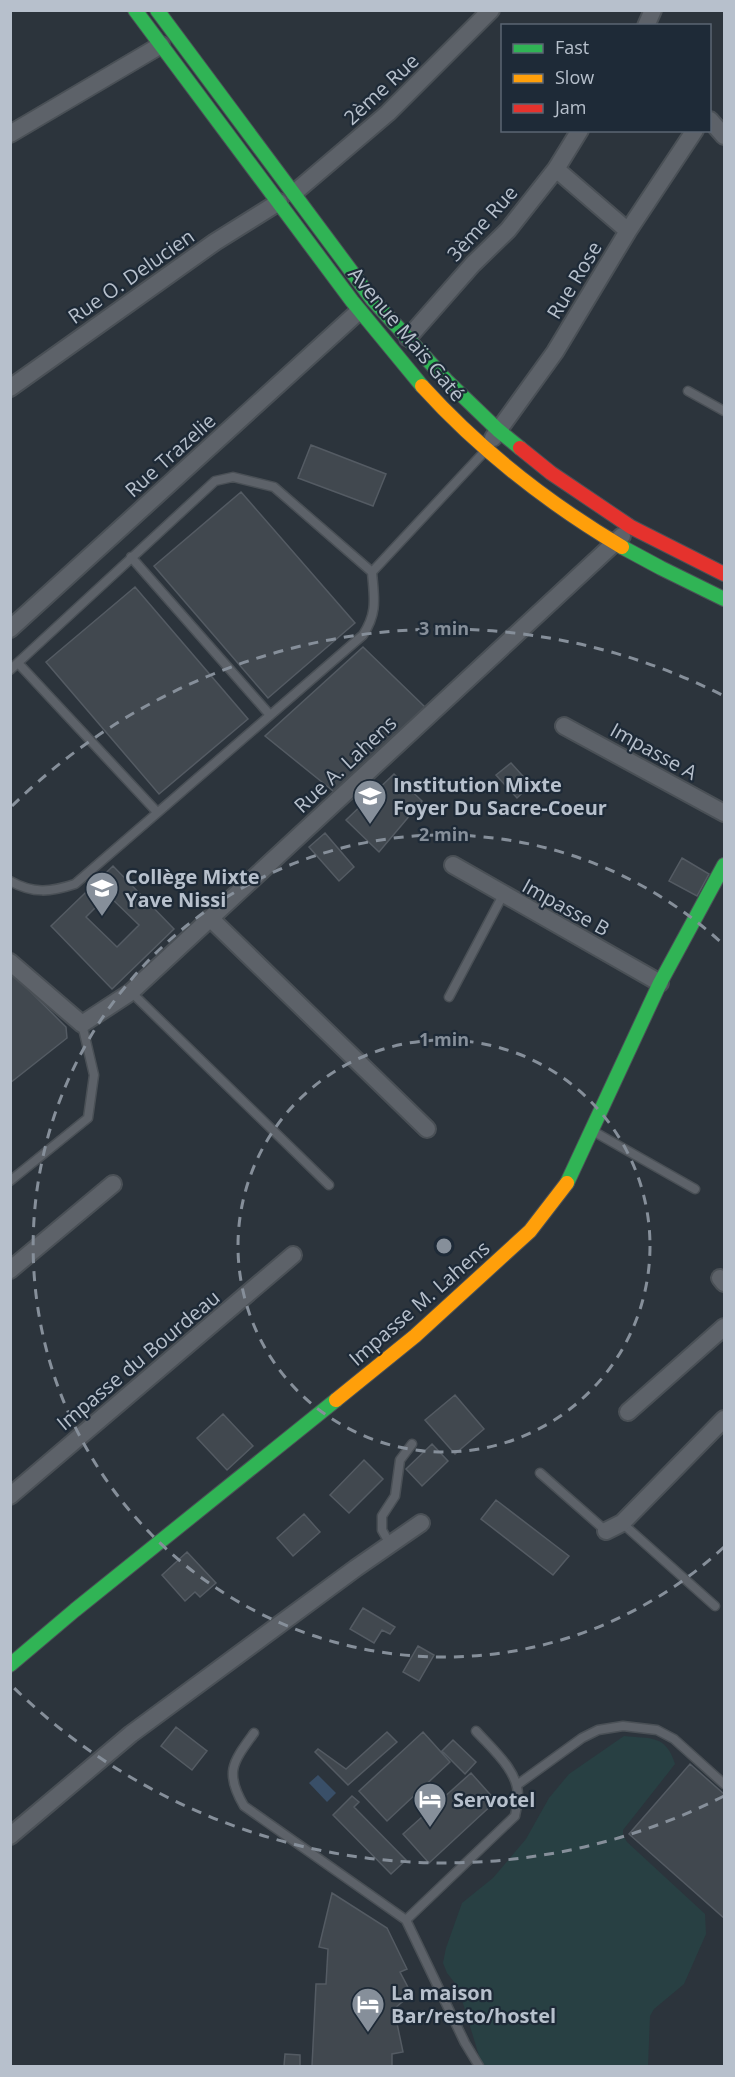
<svg xmlns="http://www.w3.org/2000/svg" width="735" height="2077" viewBox="0 0 735 2077" font-family="'Open Sans',sans-serif">
  <rect width="100%" height="100%" fill="#2c343c"/>
  <path fill="#284043" d="M624 1736C650 1739 666 1734 675 1764L623 1830V1835L627 1842 705 1914 706 1934 684 1984 654 2009 650 2016 648 2066H485L480 2059 458 1987 447 1973 443 1963 446 1948 462 1903 493 1878 526 1839 549 1798 569 1774Z"/>
  <path fill="#394f68" d="M318 1775 336 1793 327 1802 309 1783Z"/>
  <path fill="#41484f" stroke="#545b63" stroke-width="1.5" fill-rule="evenodd" d="M311 445 386 474 373 506 298 478Z
    M241 492 355 623 268 698 154 566Z
    M135 587 248 719 159 794 46 662Z
    M363 647 425 707 338 795 265 736Z
    M511 763 531 785 517 798 496 775Z
    M394 774 422 801 379 852 346 820Z
    M325 833 354 867 339 881 309 847Z
    M682 858 709 874 697 896 669 881Z
    M113 866 174 929 112 989 51 926ZM108 895 139 925 117 947 86 917Z
    M10 971 66 1027 67 1038 10 1083Z
    M455 1395 484 1429 455 1454 425 1420Z
    M223 1414 253 1446 227 1470 197 1438Z
    M432 1444 448 1461 422 1486 406 1469Z
    M364 1460 383 1479 349 1513 330 1495Z
    M496 1500 569 1556 553 1575 481 1519Z
    M304 1514 320 1532 293 1556 277 1538Z
    M187 1552 216 1583 200 1597 195 1592 185 1601 162 1575Z
    M363 1608 395 1627 390 1634 382 1630 374 1643 350 1629Z
    M418 1646 434 1655 419 1681 403 1672Z
    M176 1727 207 1751 192 1770 161 1746Z
    M387 1732 397 1742 348 1785 315 1752 318 1749 346 1769Z
    M423 1732 450 1762 387 1821 359 1791Z
    M453 1740 476 1762 465 1774 442 1751Z
    M690 1764 724 1794V1918L629 1834Z
    M471 1773 496 1801 429 1863 403 1834Z
    M352 1796 359 1802 354 1807 406 1860 391 1874 333 1815Z
    M332 1893 387 1928 407 1969 400 1972 411 1993 400 1999 402 2002 394 2009 403 2052 392 2054V2066H312L316 1984H326L328 1949 319 1947Z
    M285 2054 300 2055V2066H284Z"/>
  <g fill="none" stroke-linecap="round" stroke-linejoin="round">
    <defs>
      <path id="lane" d="M688 391 724 411
        M131 557 270 715
        M18 663 157 812
        M10 670 215 481 233 477 274 487 372 572
        M10 881C33 894 51 892 75 884L363 635C378 612 374 598 372 572L486 450
        M131 992 329 1185
        M449 997 503 895
        M591 1130 695 1189
        M10 1181 88 1118 94 1075 82 1024
        M540 1473 606 1531
        M622 1523 715 1606
        M390 1544 382 1530V1516L395 1496 400 1460 412 1444
        M254 1733C233 1762 224 1772 244 1806L406 1920 465 2043 479 2066
        M517 1785 582 1738 598 1730 623 1726 657 1730 674 1739 724 1784
        M406 1920 515 1816C516 1810 518 1804 518 1797 519 1771 492 1749 476 1731"/>
      <path id="street" d="M646 26 653 10
        M710 120 724 136
        M10 134 161 45
        M556 169 628 231
        M294 193 388 113 491 10
        M408 338 473 264 508 230 556 169 580 130
        M10 388 215 242 279 202
        M493 438 555 352 628 231 695 130
        M10 629 358 312
        M564 726 724 813
        M453 865 660 983
        M210 918 427 1129
        M10 962 82 1024 131 992 622 536
        M10 1270 113 1184
        M720 1278 724 1283
        M628 1412 724 1327
        M10 1496 293 1255
        M606 1531 622 1523 724 1419
        M10 1836 131 1734 356 1568 421 1523"/>
      <path id="fast" d="M135 10 352 301 422 386
        M157 10 372 299 446 380 498 430 520 448
        M622 547 661 568 724 599
        M567 1183 660 983 724 865
        M10 1665 75 1610 336 1400"/>
      <path id="slow" d="M422 386C480 450 548 503 622 547
        M336 1400 415 1336 530 1231 567 1183"/>
      <path id="jam" d="M520 448 551 473 631 527 724 574"/>
    </defs>
    <use href="#lane" stroke="#4a5056" stroke-width="11"/>
    <use href="#street" stroke="#4a5056" stroke-width="20"/>
    <use href="#fast" stroke="#4a5056" stroke-width="16"/>
    <use href="#slow" stroke="#4a5056" stroke-width="16"/>
    <use href="#jam" stroke="#4a5056" stroke-width="16"/>
    <use href="#lane" stroke="#5d6269" stroke-width="8"/>
    <use href="#street" stroke="#5d6269" stroke-width="16"/>
    <use href="#fast" stroke="#30b455" stroke-width="14"/>
    <use href="#slow" stroke="#ff9f0a" stroke-width="14"/>
    <use href="#jam" stroke="#e5322d" stroke-width="14"/>
  </g>
  <g fill="none" stroke="#868f9a" stroke-width="3" stroke-dasharray="10 8">
    <circle cx="444" cy="1246" r="206"/>
    <path d="M724 1547A411 411 0 1 1 724 945"/>
    <path d="M724 1796A617 617 0 0 1 12 1686M12 806A617 617 0 0 1 724 696"/>
  </g>
  <defs>
    <symbol id="school-pin" viewBox="-11 -11 22 30"><path d="M0 17L-7.5 6A9.5 9.5 0 1 1 7.5 6Z" fill="#868f9a" stroke="#1e2a37"/><path d="M0-5L7-2L0 1L-7-2ZM-4 1L0 2.5L4 1V4Q0 6-4 4Z" fill="#fff"/></symbol>
    <symbol id="hotel-pin" viewBox="-11 -11 22 30"><path d="M0 17L-7.5 6A9.5 9.5 0 1 1 7.5 6Z" fill="#868f9a" stroke="#1e2a37"/><path d="M-6-4.5h1.5V1H6V5H4.5V3h-9V5H-6ZM-4 0a1.8 1.8 0 1 1 3.6 0ZM.5 0V-2.5h3Q6-2.5 6 0Z" fill="#fff"/></symbol>
  </defs>
  <g fill-rule="evenodd">
    <use href="#school-pin" x="351" y="777" width="38" height="52"/>
    <use href="#school-pin" x="83" y="869" width="38" height="52"/>
    <use href="#hotel-pin" x="411" y="1780" width="38" height="52"/>
    <use href="#hotel-pin" x="349" y="1985" width="38" height="52"/>
  </g>
  <g text-anchor="middle" dominant-baseline="central" stroke-width="4.5" stroke-linejoin="round" paint-order="stroke">
    <g font-size="20" fill="#b7c0cc" stroke="#1e2a37">
      <text transform="translate(381 89) rotate(-43)">2ème Rue</text>
      <text transform="translate(482 223) rotate(-48)">3ème Rue</text>
      <text transform="translate(131 276) rotate(-35)">Rue O. Delucien</text>
      <text transform="translate(574 280) rotate(-59)">Rue Rose</text>
      <text transform="translate(407 334) rotate(50)">Avenue Maïs Gaté</text>
      <text transform="translate(170 455) rotate(-42)">Rue Trazelie</text>
      <text transform="translate(654 751) rotate(29)">Impasse A</text>
      <text transform="translate(345 764) rotate(-43)">Rue A. Lahens</text>
      <text transform="translate(566 907) rotate(29)">Impasse B</text>
      <text transform="translate(419 1303) rotate(-41)">Impasse M. Lahens</text>
      <text transform="translate(138 1360) rotate(-40)">Impasse du Bourdeau</text>
    </g>
    <g font-size="20" font-weight="bold" fill="#b7c0cc" stroke="#1e2a37" text-anchor="start">
      <text x="393" y="784">Institution Mixte<tspan x="393" dy="23">Foyer Du Sacre-Coeur</tspan></text>
      <text x="125" y="876">Collège Mixte<tspan x="125" dy="23">Yave Nissi</tspan></text>
      <text x="453" y="1799">Servotel</text>
      <text x="391" y="1992">La maison<tspan x="391" dy="23">Bar/resto/hostel</tspan></text>
    </g>
  </g>
  <circle cx="444" cy="1246" r="9" fill="#868f9a" stroke="#1e2a37" stroke-width="3"/>
  <g font-size="18" text-anchor="middle" font-weight="bold" fill="#868f9a" stroke="#1e2a37" stroke-width="4.5" stroke-linejoin="round" paint-order="stroke">
    <text x="444" y="635">3 min</text>
    <text x="444" y="841">2 min</text>
    <text x="444" y="1046">1 min</text>
  </g>
  <rect width="735" height="2077" fill="none" stroke="#b7c0cc" stroke-width="24"/>
  <rect x="501" y="24" width="210" height="108" fill="#1e2a37" stroke="#5b6673" stroke-width="1.5"/>
  <rect x="513" y="44" width="30" height="9" fill="#30b455" stroke="#5b6673" stroke-width="1.5"/>
  <text x="555" y="54" font-size="18" fill="#b7c0cc">Fast</text>
  <rect x="513" y="74" width="30" height="9" fill="#ff9f0a" stroke="#5b6673" stroke-width="1.5"/>
  <text x="555" y="84" font-size="18" fill="#b7c0cc">Slow</text>
  <rect x="513" y="104" width="30" height="9" fill="#e5322d" stroke="#5b6673" stroke-width="1.5"/>
  <text x="555" y="114" font-size="18" fill="#b7c0cc">Jam</text>
</svg>
